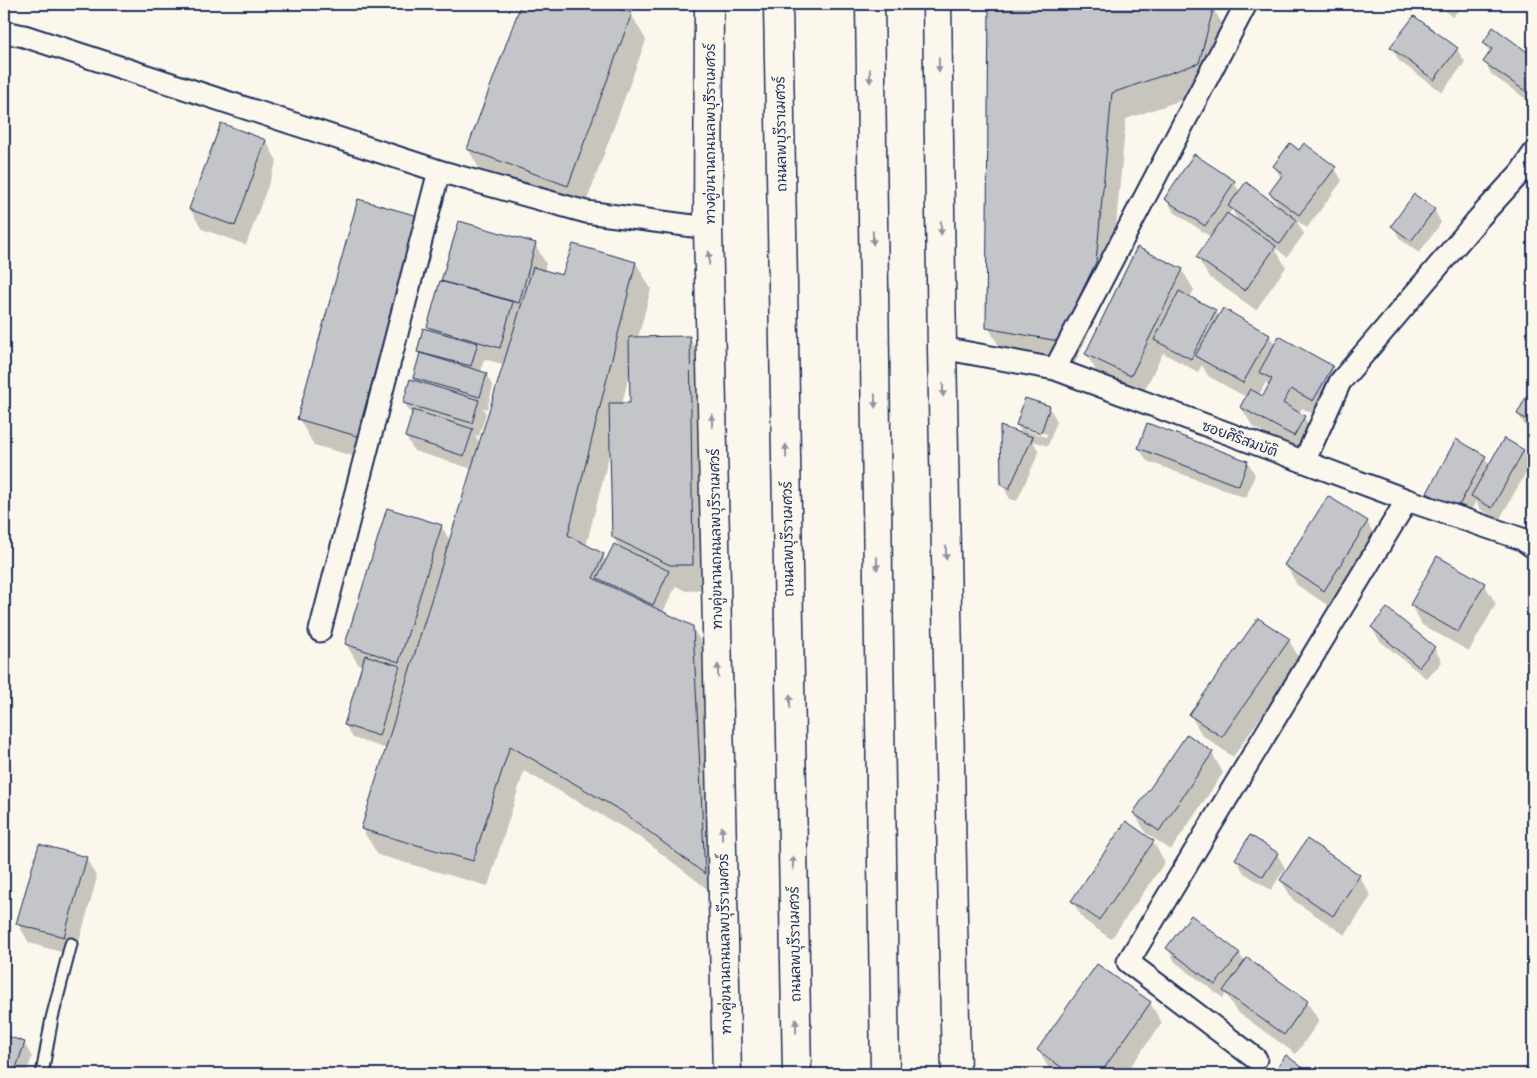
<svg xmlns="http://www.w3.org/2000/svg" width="1537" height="1078" viewBox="0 0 1537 1078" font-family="'Patrick Hand','Playpen Sans Thai',sans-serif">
  <rect width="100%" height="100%" fill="#fbf7ec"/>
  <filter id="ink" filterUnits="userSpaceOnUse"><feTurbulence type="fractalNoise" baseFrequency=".02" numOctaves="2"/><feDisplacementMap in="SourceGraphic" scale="10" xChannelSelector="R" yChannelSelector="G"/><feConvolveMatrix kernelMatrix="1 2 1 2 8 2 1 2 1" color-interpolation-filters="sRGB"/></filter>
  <g filter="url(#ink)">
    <path fill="#0003" fill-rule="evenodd" d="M522 4H619L617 9 631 14 646 40 583 211 483 175 468 149Z
      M990 4H1187L1188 7 1213 8 1228 34 1214 89 1126 119 1110 288 1073 367 1003 353 988 327Z
      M1438 4H1465L1452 17Z
      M1415 17 1457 49 1465 62 1442 92 1399 61 1392 47Z
      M1493 29 1533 57V104L1492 75 1485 62 1491 54 1484 43Z
      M266 141 277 161 246 245 202 229 190 209Z
      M1299 152 1335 168 1342 181 1307 228 1296 220 1304 234 1287 257 1274 247 1286 267 1256 310 1209 277 1197 257 1211 237 1174 212 1166 199 1234 182 1240 192 1279 207 1270 193 1281 178 1274 166ZM1232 210 1239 223 1228 215Z
      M1434 209 1441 223 1419 253 1400 239 1393 226Z
      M417 217 432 243 371 461 314 445 299 419Z
      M460 223 535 244 546 264 544 271 563 277 636 263 651 289 638 338 689 337 704 363 707 590 686 591 676 586 663 612 692 627 708 653 719 898 640 837 524 771 488 886 378 855 362 829 387 749 353 738 345 725 363 666 358 664 346 644 441 526 451 542 473 469 414 451 406 437 412 416 404 402 417 383 415 378 421 356 418 351 432 332 428 326ZM484 359 505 365 480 444 475 435 479 436 486 414 483 408 487 409 493 387 486 374 481 372ZM630 371 631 404H622ZM611 448 613 537 620 548 606 562 603 555 586 546Z
      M1138 249 1182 270 1194 290 1190 298 1215 311 1219 317 1269 335 1275 345 1332 367 1343 387 1325 420 1302 408 1299 414 1304 417 1316 437 1305 455 1253 427 1241 407 1246 397 1208 376 1202 365 1198 372 1163 353 1142 395 1098 374 1086 354ZM1266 382 1269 387 1263 397 1259 395Z
      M1533 387V436L1530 434 1518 414Z
      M1049 407 1057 421 1048 446 1033 441 1039 452 1017 501 1010 499 1003 485 1024 436 1017 425ZM1026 427 1047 434 1046 437 1026 430Z
      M1139 448 1248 462 1255 475 1246 498 1147 461Z
      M1523 451 1531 464 1499 520 1480 509 1476 501 1464 522 1436 506 1428 493 1485 457 1490 466Z
      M1367 522 1378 542 1335 610 1297 585 1286 565Z
      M1484 584 1496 604 1469 651 1422 625 1411 605Z
      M1387 610 1434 648 1442 662 1427 679 1380 641 1372 628Z
      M1289 640 1300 660 1233 757 1202 735 1191 716Z
      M1212 753 1223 773 1171 850 1146 833 1134 813Z
      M1250 837 1277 854 1285 868 1271 890 1244 873 1236 859Z
      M1307 841 1359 876 1371 896 1345 935 1293 900 1281 880Z
      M1153 842 1165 862 1111 939 1084 920 1072 901Z
      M86 858 97 878 75 956 29 943 18 924Z
      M1168 948 1239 953 1245 963 1307 1002 1319 1021 1296 1054 1236 1011 1226 994 1223 998 1175 962Z
      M1150 1003 1162 1023 1125 1074H1055L1050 1070 1038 1050Z
      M4 1036 24 1043 32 1057 26 1074H4Z"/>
    <path fill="#c3c5c9" stroke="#1b2f5e" d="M521 4H605L632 13 568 186 467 149Z
      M989 4H1179V6H1214L1199 63 1112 93 1096 262 1058 341 986 328Z
      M1414 16 1458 48 1434 80 1390 47Z
      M1493 27 1533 56V85L1528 93 1483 62 1492 49 1483 43Z
      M221 123 266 140 235 226 189 209Z
      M1290 143 1299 150 1304 143 1336 167 1299 215 1269 193 1283 174 1273 166Z
      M1194 154 1235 181 1205 226 1164 199Z
      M1246 182 1297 220 1280 244 1228 206Z
      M1414 194 1435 209 1411 241 1391 226Z
      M358 199 418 216 357 436 297 419Z
      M1227 213 1276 246 1245 291 1196 257Z
      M459 221 536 243 519 303 441 281Z
      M573 244 636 262 568 535 604 554 593 578 693 626 705 874 623 812 510 746 473 861 361 829 533 267 562 275Z
      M1137 247 1183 269 1131 376 1085 354Z
      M440 281 513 302 500 348 427 327Z
      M1179 291 1216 310 1191 359 1154 340Z
      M1223 308 1270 335 1243 383 1195 356Z
      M423 328 478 343 471 366 417 352Z
      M690 336 693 565H670L612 537 609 403H630L629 337Z
      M1279 336 1333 366 1313 401 1291 389 1283 403 1305 416 1294 436 1240 407 1250 389 1263 396 1272 379 1259 372Z
      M420 353 487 373 480 397 413 378Z
      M410 379 479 400 472 423 403 403Z
      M1533 384V423L1517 414Z
      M1025 398 1050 406 1041 433 1016 425Z
      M413 410 473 429 464 456 405 437Z
      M1147 423 1248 461 1239 486 1138 448Z
      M1000 426 1033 437 1009 489 1001 485Z
      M1504 438 1524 450 1492 508 1471 496Z
      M1456 439 1486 456 1457 509 1427 493Z
      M1328 496 1368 521 1324 591 1284 565Z
      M387 508 442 525 399 662 345 644Z
      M614 544 669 571 653 605 597 578Z
      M1437 556 1485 583 1458 632 1410 605Z
      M1387 608 1435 647 1419 667 1371 627Z
      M1258 618 1290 639 1222 737 1189 715Z
      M365 655 400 666 379 736 344 725Z
      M1187 734 1213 752 1159 831 1133 813Z
      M1126 821 1154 841 1099 920 1071 901Z
      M1250 835 1278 853 1263 877 1235 859Z
      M1307 839 1360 875 1333 916 1280 880Z
      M39 844 87 857 64 937 16 924Z
      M1191 915 1240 953 1215 985 1166 948Z
      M1247 958 1308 1001 1284 1035 1223 991Z
      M1097 964 1151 1002 1100 1074H1071L1037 1050Z
      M4 1035 25 1042 14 1074H4Z
      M1286 1055 1311 1074H1272Z"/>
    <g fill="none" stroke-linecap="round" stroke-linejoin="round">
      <defs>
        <path id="service" d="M42 1074 52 1018 71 944"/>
        <path id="minor" d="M4 32 24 36 439 171 586 212 708 228
          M942 348 1055 369 1407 500 1522 539 1533 547
          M1055 369 1246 4
          M1304 462 1340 382 1479 218 1521 172 1533 154
          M320 631 439 171
          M1256 1059 1128 962 1407 500"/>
        <path id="secondary" d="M709 4 708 228 727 1074
          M937 4 942 348 956 1074"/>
        <path id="primary" d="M778 4 797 1074
          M870 4 885 1074"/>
      </defs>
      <use href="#service" stroke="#1b2f5e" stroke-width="15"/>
      <use href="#minor" stroke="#1b2f5e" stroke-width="25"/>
      <use href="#secondary" stroke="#1b2f5e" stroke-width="31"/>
      <use href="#primary" stroke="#1b2f5e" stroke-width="31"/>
      <use href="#service" stroke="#fbf7ec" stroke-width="11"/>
      <use href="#minor" stroke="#fbf7ec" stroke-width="21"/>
      <use href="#secondary" stroke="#fbf7ec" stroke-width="28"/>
      <use href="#primary" stroke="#fbf7ec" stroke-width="28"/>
    </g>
    <defs><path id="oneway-solid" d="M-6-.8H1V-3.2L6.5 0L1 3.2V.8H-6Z" transform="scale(1.25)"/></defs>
    <g fill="#8b93a5">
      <use href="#oneway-solid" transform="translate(939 65) rotate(89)"/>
      <use href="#oneway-solid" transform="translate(870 76) rotate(89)"/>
      <use href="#oneway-solid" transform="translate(941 228) rotate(89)"/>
      <use href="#oneway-solid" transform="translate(873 238) rotate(89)"/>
      <use href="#oneway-solid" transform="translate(709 258) rotate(-91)"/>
      <use href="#oneway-solid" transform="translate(943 390) rotate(89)"/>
      <use href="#oneway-solid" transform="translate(875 401) rotate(89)"/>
      <use href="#oneway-solid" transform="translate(712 421) rotate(-91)"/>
      <use href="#oneway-solid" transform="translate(786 451) rotate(-91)"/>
      <use href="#oneway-solid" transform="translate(946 553) rotate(89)"/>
      <use href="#oneway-solid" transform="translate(877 563) rotate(89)"/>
      <use href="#oneway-solid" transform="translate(718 671) rotate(-91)"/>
      <use href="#oneway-solid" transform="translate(790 701) rotate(-91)"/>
      <use href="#oneway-solid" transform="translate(722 833) rotate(-91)"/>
      <use href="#oneway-solid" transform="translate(793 863) rotate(-91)"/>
      <use href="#oneway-solid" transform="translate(796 1026) rotate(-91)"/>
    </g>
  </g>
  <g text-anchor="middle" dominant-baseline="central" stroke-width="4.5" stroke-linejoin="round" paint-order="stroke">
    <g font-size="14" fill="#1b2f5e" stroke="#fbf7ec">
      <text transform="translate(709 134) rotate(-90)">ทางคู่ขนานถนนลพบุรีราเมศวร์</text>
      <text transform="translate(780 134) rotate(-91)">ถนนลพบุรีราเมศวร์</text>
      <text transform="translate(1240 438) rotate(20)">ซอยศิริสมบัติ</text>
      <text transform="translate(715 539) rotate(-91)">ทางคู่ขนานถนนลพบุรีราเมศวร์</text>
      <text transform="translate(787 539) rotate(-91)">ถนนลพบุรีราเมศวร์</text>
      <text transform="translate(724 944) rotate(-91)">ทางคู่ขนานถนนลพบุรีราเมศวร์</text>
      <text transform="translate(794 944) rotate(-91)">ถนนลพบุรีราเมศวร์</text>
    </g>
  </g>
  <rect width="1537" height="1078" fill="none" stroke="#fbf7ec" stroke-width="20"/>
  <rect x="10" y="10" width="1517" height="1058" fill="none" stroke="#1b2f5e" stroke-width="2" filter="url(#ink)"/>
</svg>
